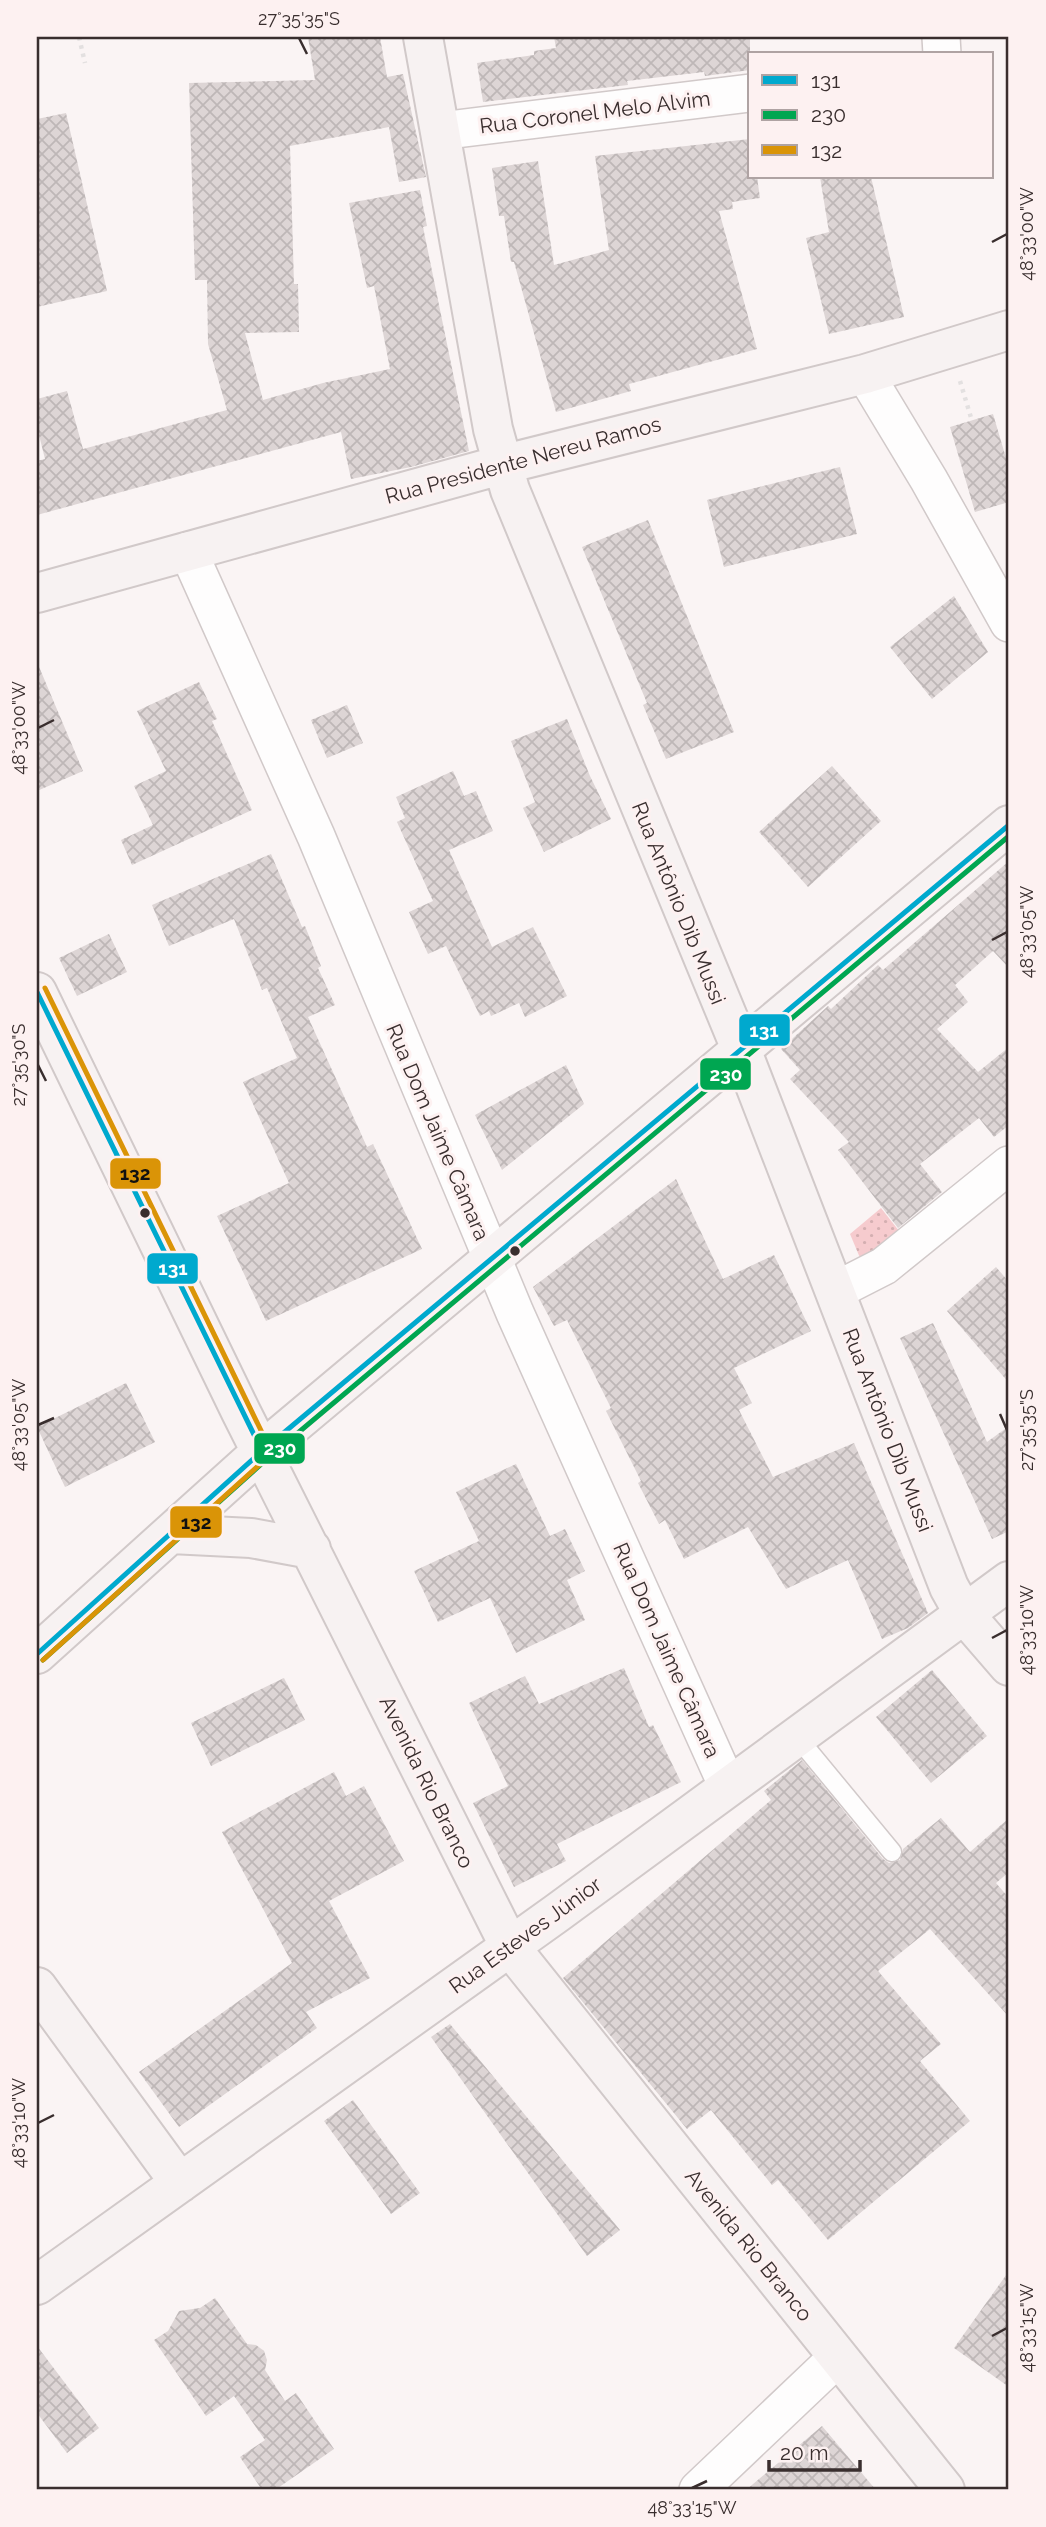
<svg xmlns="http://www.w3.org/2000/svg" width="1046" height="2527" viewBox="0 0 1046 2527" font-family="Raleway,sans-serif">
  <defs>
    <pattern id="grass-dots" width="8" height="8" patternUnits="userSpaceOnUse" patternTransform="scale(1.75)"><rect width="8" height="8" fill="#f6cbce"/><path d="M2 2h.1M6 6h.1" fill="none" stroke="#d4afb1" stroke-width="1.8" stroke-linecap="round"/></pattern>
    <pattern id="building-cross-hatch" width="8" height="8" patternUnits="userSpaceOnUse" patternTransform="scale(1.75)"><rect width="8" height="8" fill="#ddd5d5"/><path d="M0 0l8 8M0 8l8-8" fill="none" stroke="#beb7b7"/></pattern>
  </defs>
  <rect width="100%" height="100%" fill="#faf4f4"/>
  <path fill="url(#grass-dots)" d="M881 1208 903 1236 863 1265 850 1234Z"/>
  <path fill="url(#building-cross-hatch)" d="M308 37H380L387 77 403 74 426 177 399 182 389 127 290 146 294 284H298L299 332 245 333 263 400 323 383 390 369 374 286 367 288 349 203 420 190 427 226 423 227 469 451 411 467 351 479 341 432 37 515V461L45 459 37 427V399L67 391 83 449 227 410 208 344 207 280H195L189 83 315 80Z
    M554 37H750V70L705 76 704 72 627 81 628 85 483 102 477 63 534 55V51L556 48Z
    M66 113 107 291 37 307V119Z
    M750 139V177H757L760 198 732 202 733 209 719 211 757 349 629 384 631 391 556 412 514 262H511L504 216H499L492 168 538 161 554 265 609 250 595 156Z
    M820 177H871L904 317 829 334 806 238 829 232Z
    M993 414 1009 468V502L975 512 950 427Z
    M840 467 857 534 724 567 707 500Z
    M648 520 734 732 666 759 643 705 647 703 582 547Z
    M954 596 988 652 932 699 890 647Z
    M37 662 83 771 37 791Z
    M199 682 217 719 212 721 252 810 132 865 121 840 153 825 134 786 166 771 137 711Z
    M347 705 363 743 327 758 311 720Z
    M567 719 590 776 611 819 544 852 523 808 535 802 511 741Z
    M832 766 881 821 808 887 759 832Z
    M453 771 464 796 476 791 493 831 449 850 492 947 533 927 567 996 525 1017 519 1003 491 1016 489 1011 480 1016 446 946 428 954 409 912 433 901 397 822 405 818 396 797Z
    M271 854 302 927 305 926 321 966 318 968 335 1005 308 1017 367 1147 373 1144 422 1249 266 1321 217 1216 289 1183 243 1082 297 1058 267 988 262 990 234 919 169 946 152 905Z
    M1009 861V968L993 951 955 985 968 1002 937 1029 978 1072 1009 1047V1125L994 1137 979 1118 920 1164 942 1192 898 1228 838 1150 849 1142 790 1079 800 1070 781 1049 828 1006 831 1009 878 965 883 970Z
    M109 934 127 972 77 996 59 958Z
    M566 1065 584 1104 502 1170 475 1115Z
    M676 1179 723 1279 774 1255 811 1331 734 1368 752 1403 739 1410 773 1477 854 1443 928 1613 908 1628 882 1639 848 1560 786 1589 748 1527 684 1559 665 1520 659 1524 638 1483 641 1481 606 1411 611 1408 567 1320 554 1326 533 1287Z
    M996 1267 1009 1282V1383L947 1311Z
    M933 1323 987 1442 1009 1426V1531L992 1539 900 1338Z
    M126 1383 155 1442 65 1487 37 1427Z
    M516 1464 550 1536 565 1529 585 1571 567 1580 585 1620 516 1653 490 1598 438 1622 414 1571 479 1541 456 1492Z
    M624 1668 649 1727 653 1725 681 1782 557 1844 566 1861 514 1887 473 1803 508 1786 469 1703 525 1676 539 1704Z
    M932 1670 987 1736 931 1783 876 1717Z
    M284 1678 305 1720 211 1766 191 1723Z
    M802 1760 883 1859 889 1863 900 1860 903 1849 941 1818 970 1852 1009 1818V1872L996 1883 1009 1898V2017L930 1929 878 1971 941 2044 920 2061 970 2121 828 2240 778 2180 772 2185 711 2110 687 2129 563 1978 771 1800 764 1791Z
    M334 1772 346 1796 364 1786 404 1861 329 1901 370 1978 306 2012 317 2028 179 2127 139 2072 292 1963 222 1832Z
    M450 2024 620 2230 587 2256 431 2037Z
    M353 2100 420 2193 391 2214 324 2121Z
    M1009 2271V2387L954 2348Z
    M215 2298 247 2344 256 2345 264 2351 267 2360 265 2370 285 2401 296 2393 334 2449 275 2490H262L240 2457 265 2440 234 2396 206 2416 154 2340 168 2331 179 2311 200 2308Z
    M37 2346 99 2428 67 2453 37 2413Z
    M822 2426 876 2490H746Z"/>
  <g fill="none" stroke-linecap="round" stroke-linejoin="round">
    <defs>
      <path id="lane" d="M797 1737 892 1852"/>
      <path id="street" d="M941 37 942 54
        M440 131 750 93
        M865 374 929 480 1009 623
        M188 551 316 836 515 1313 728 1787
        M835 1291 884 1266 1009 1165
        M698 2490 838 2357"/>
      <path id="secondary" d="M423 37 493 429 510 490 741 1049 949 1587 964 1614 1009 1666
        M37 593 501 465 865 374 1009 330
        M37 992 241 1412 510 1947 945 2490
        M171 1534 251 1538 311 1549
        M37 1654 262 1451 1009 825
        M37 1987 180 2183
        M37 2285 557 1913 1009 1581"/>
    </defs>
    <use href="#lane" stroke="#d1c9c9" stroke-width="21"/>
    <use href="#street" stroke="#d1c9c9" stroke-width="40"/>
    <use href="#secondary" stroke="#d1c9c9" stroke-width="42"/>
    <path stroke="#e3e0e0" stroke-width="4.5" stroke-dasharray="3.5 5" stroke-linecap="butt" d="M79 37 85 63
      M960 381 972 421"/>
    <use href="#lane" stroke="#fefdfd" stroke-width="18"/>
    <use href="#street" stroke="#fefdfd" stroke-width="37"/>
    <use href="#secondary" stroke="#f7f2f2" stroke-width="38"/>
    <defs>
      <path id="bus-1" d="M37 992 262 1451
        M37 1654 262 1451 1009 825"/>
      <path id="bus-2" d="M43 1660 268 1458 1009 836"/>
      <path id="bus-3" d="M43 1660 268 1457 271 1451 45 988"/>
    </defs>
    <use href="#bus-1" stroke="#fdf1f1" stroke-width="10"/>
    <use href="#bus-2" stroke="#fdf1f1" stroke-width="10"/>
    <use href="#bus-3" stroke="#fdf1f1" stroke-width="10"/>
    <use href="#bus-1" stroke="#00a9ce" stroke-width="5"/>
    <use href="#bus-2" stroke="#00a651" stroke-width="5"/>
    <use href="#bus-3" stroke="#da9407" stroke-width="5"/>
  </g>
  <path fill="none" stroke="#392e2e" stroke-width="2.5" d="M299 38 307 54M992 242 1007 234M38 728 54 720M992 940 1007 932M38 1065 46 1081M1000 1414 1007 1430M38 1425 54 1418M992 1638 1007 1630M38 2123 54 2115M992 2336 1007 2328M692 2488 707 2481"/>
  <g fill="#392e2e" stroke="#fdf1f1" stroke-width="2.5">
    <circle cx="145" cy="1213" r="6"/>
    <circle cx="515" cy="1251" r="6"/>
  </g>
  <g text-anchor="middle" dominant-baseline="central" stroke-width="6" stroke-linejoin="round" paint-order="stroke">
    <g font-size="21" fill="#392e2e" stroke="#fdf1f1">
      <text transform="translate(595 112) rotate(-7)">Rua Coronel Melo Alvim</text>
      <text transform="translate(523 460) rotate(-15)">Rua Presidente Nereu Ramos</text>
      <text transform="translate(679 903) rotate(68)">Rua Antônio Dib Mussi</text>
      <text transform="translate(438 1132) rotate(67)">Rua Dom Jaime Câmara</text>
      <text transform="translate(888 1430) rotate(69)">Rua Antônio Dib Mussi</text>
      <text transform="translate(667 1650) rotate(66)">Rua Dom Jaime Câmara</text>
      <text transform="translate(427 1782) rotate(64)">Avenida Rio Branco</text>
      <text transform="translate(525 1935) rotate(-36)">Rua Esteves Júnior</text>
      <text transform="translate(749 2245) rotate(51)">Avenida Rio Branco</text>
    </g>
  </g>
  <g stroke="#fdf1f1" stroke-width="2.5">
    <rect x="738" y="1013" width="53" height="34" rx="7" fill="#00a9ce"/>
    <rect x="699" y="1057" width="53" height="34" rx="7" fill="#00a651"/>
    <rect x="109" y="1157" width="53" height="33" rx="7" fill="#da9407"/>
    <rect x="146" y="1252" width="53" height="33" rx="7" fill="#00a9ce"/>
    <rect x="253" y="1432" width="53" height="33" rx="7" fill="#00a651"/>
    <rect x="169" y="1505" width="54" height="34" rx="7" fill="#da9407"/>
  </g>
  <g font-size="19" text-anchor="middle" font-weight="bold" fill="#fff">
    <text x="764" y="1037">131</text>
    <text x="726" y="1081">230</text>
    <text x="173" y="1275">131</text>
    <text x="280" y="1455">230</text>
  </g>
  <g font-size="19" text-anchor="middle" font-weight="bold" fill="#111">
    <text x="135" y="1180">132</text>
    <text x="196" y="1529">132</text>
  </g>
  <rect width="1046" height="2527" fill="none" stroke="#fdf1f1" stroke-width="77"/>
  <rect x="748" y="52" width="245" height="126" fill="#fdf1f1" stroke="#afa3a3" stroke-width="2"/>
  <rect x="762" y="75" width="35" height="10" fill="#00a9ce" stroke="#afa3a3" stroke-width="2"/>
  <text x="811" y="88" font-size="21" fill="#392e2e">131</text>
  <rect x="762" y="110" width="35" height="10" fill="#00a651" stroke="#afa3a3" stroke-width="2"/>
  <text x="811" y="122" font-size="21" fill="#392e2e">230</text>
  <rect x="762" y="145" width="35" height="10" fill="#da9407" stroke="#afa3a3" stroke-width="2"/>
  <text x="811" y="158" font-size="21" fill="#392e2e">132</text>
  <path d="M769 2460v10h91v-10" fill="none" stroke="#392e2e" stroke-width="3.5"/>
  <text x="780" y="2460" font-size="21" fill="#392e2e" stroke="#fdf1f1" stroke-width="5" paint-order="stroke">20 m</text>
  <rect x="38" y="38" width="969" height="2450" fill="none" stroke="#392e2e" stroke-width="2.5"/>
  <g font-size="18" text-anchor="middle" fill="#392e2e">
    <text x="299" y="25">27°35'35"S</text>
    <text transform="translate(1027 234) rotate(-90)" y="6">48°33'00"W</text>
    <text transform="translate(19 728) rotate(-90)" y="6">48°33'00"W</text>
    <text transform="translate(1027 932) rotate(-90)" y="6">48°33'05"W</text>
    <text transform="translate(19 1065) rotate(-90)" y="6">27°35'30"S</text>
    <text transform="translate(19 1425) rotate(-90)" y="6">48°33'05"W</text>
    <text transform="translate(1027 1430) rotate(-90)" y="6">27°35'35"S</text>
    <text transform="translate(1027 1630) rotate(-90)" y="6">48°33'10"W</text>
    <text transform="translate(19 2123) rotate(-90)" y="6">48°33'10"W</text>
    <text transform="translate(1027 2328) rotate(-90)" y="6">48°33'15"W</text>
    <text x="692" y="2514">48°33'15"W</text>
  </g>
</svg>
